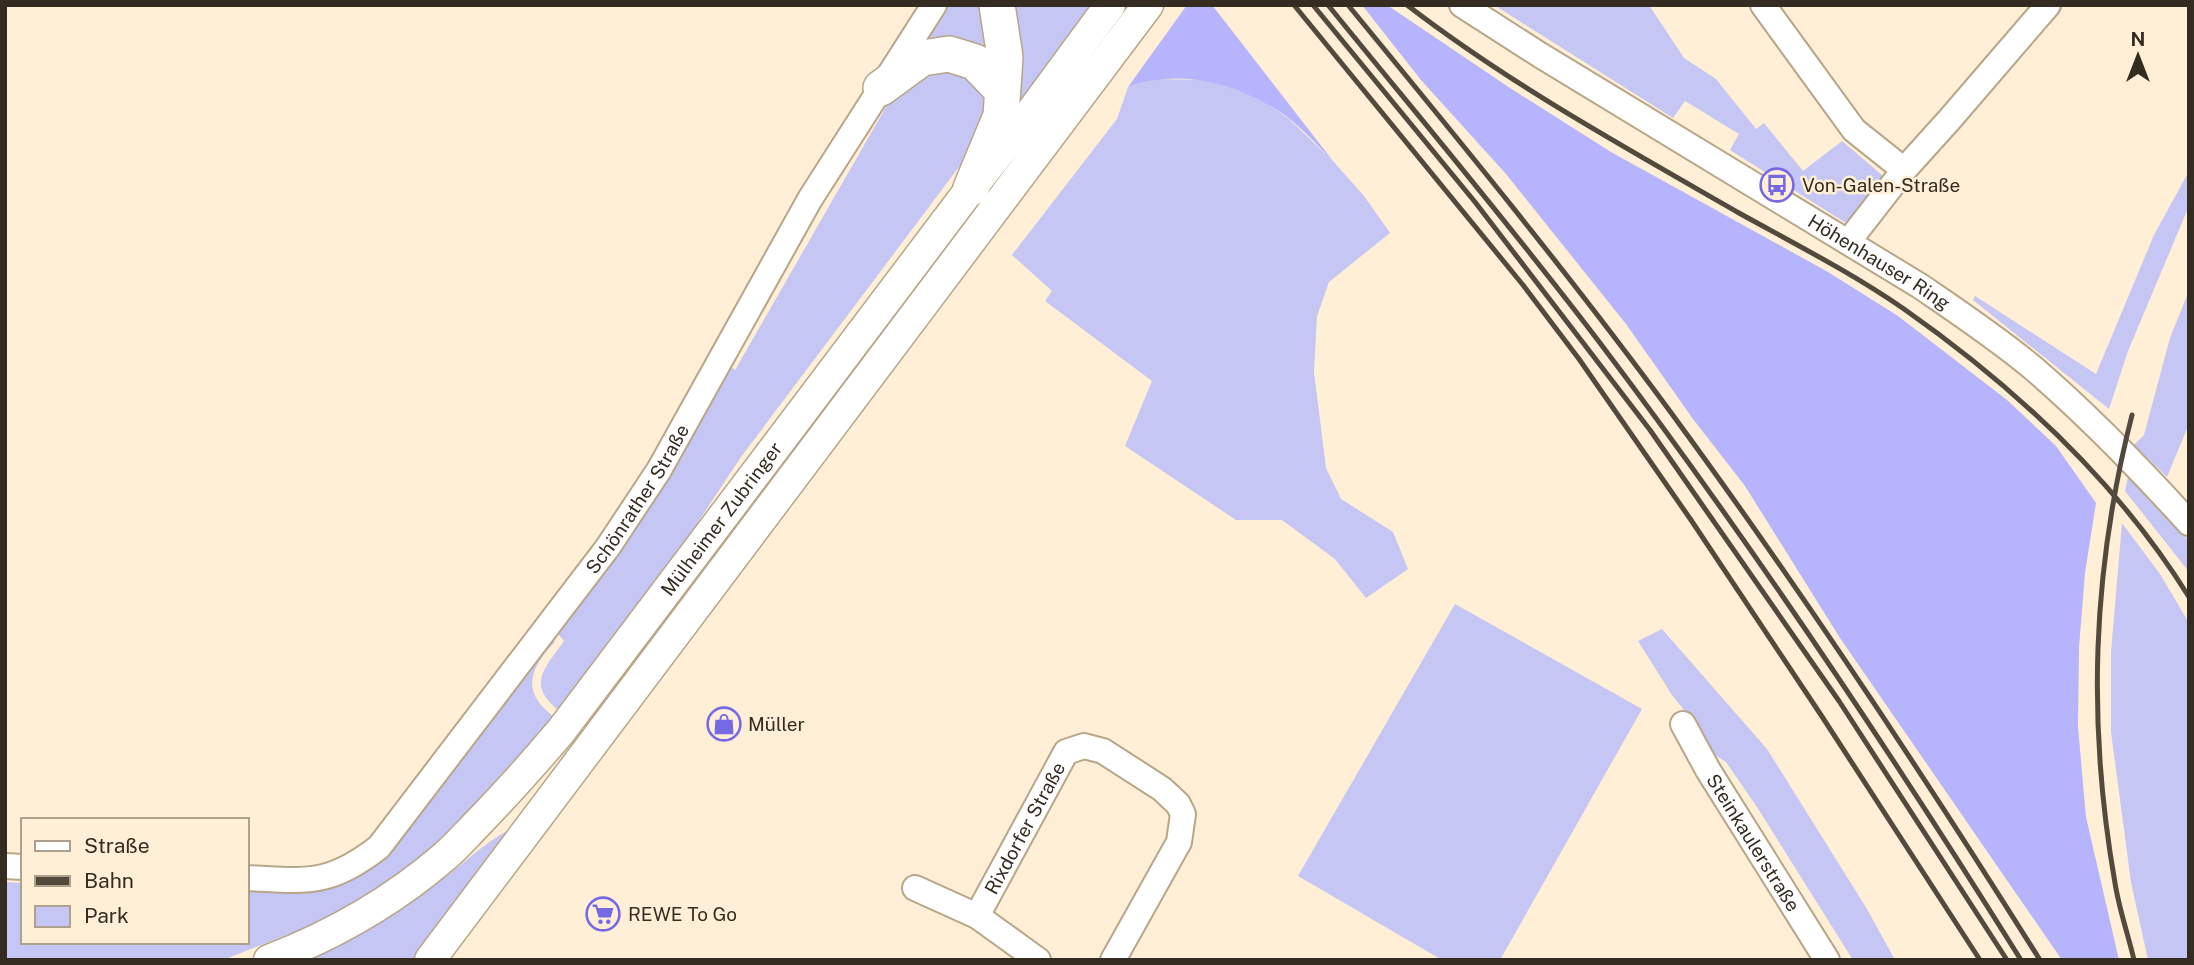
<svg xmlns="http://www.w3.org/2000/svg" width="2194" height="965" viewBox="0 0 2194 965" font-family="'Public Sans',sans-serif">
  <rect width="100%" height="100%" fill="#feefd6"/>
  <path fill="#c6c6f4" d="M947 5H988L997 65 923 41Z
    M1007 5H1097L1020 106Z
    M1494 5H1649L1684 58 1716 79 1756 129 1764 123 1803 171 1842 141 1882 175V182L1849 225 1730 150 1739 134 1685 101 1673 118Z
    M932 64 983 84 989 105 977 143 741 457 643 605 561 712C526 686 543 670 564 641L556 631 730 366 735 370 890 100Z
    M1155 79 1207 80 1256 96 1288 118 1333 161 1364 196 1390 233 1329 282 1317 316 1314 372 1326 468 1341 499 1393 532 1408 569 1366 598 1335 559 1282 520H1236L1125 446 1152 381 1045 301 1052 291 1012 255 1117 119 1128 87Z
    M2189 171V206L2128 351 2109 409 1973 300 1975 296 2096 374 2154 235Z
    M2189 291V424L2167 477 2134 445 2144 435 2170 338Z
    M2129 473 2189 541V572L2125 491Z
    M2122 523 2160 574 2189 623V960H2148L2131 882 2111 732V652Z
    M1455 604 1642 709 1500 960H1442L1298 876Z
    M1662 629 1767 749 1867 909 1895 960H1853L1757 807 1726 762 1712 753 1697 726 1672 695 1638 641Z
    M551 637 555 642C528 669 521 694 556 718L470 815 428 852 377 889 314 924 223 960H5V882L23 883V942H247V888L341 884 367 870Z
    M516 826 415 960H309C354 937 397 912 438 882 465 864 486 840 516 826Z"/>
  <path fill="#b5b4fc" d="M1187 5H1212L1333 161C1318 146 1303 129 1286 116 1241 84 1181 67 1128 87Z
    M1362 5H1387L1510 88 1611 152 1828 272 1898 316 2007 400 2056 446 2096 503 2085 573 2079 647 2078 727 2086 817 2119 960H2062L1840 638 1745 486 1693 419 1626 324 1506 174 1421 80Z"/>
  <g fill="none" stroke-linecap="round" stroke-linejoin="round">
    <defs>
      <g id="minor">
        <path id="s1" d="M1462 5 1540 55 1920 286C1958 312 1997 338 2033 368 2089 416 2140 469 2189 523"/>
        <path d="M1763 5 1854 130 1904 170"/>
        <path d="M1848 242 1904 170 1950 119 2048 5"/>
        <path id="s2" d="M1683 724 1708 770 1827 960"/>
        <path d="M5 866 23 867"/>
        <path id="s3" d="M247 878C307 881 329 886 379 847L608 547 659 470 810 199 934 5"/>
        <path d="M915 888 977 916 1038 960"/>
        <path id="s4" d="M977 916 1066 752 1084 746 1103 751 1162 789 1178 804 1183 814 1179 842 1113 960"/>
      </g>
      <g id="major">
        <path id="s5" d="M269 960C331 936 393 901 444 857 456 847 467 834 478 823 507 793 534 763 561 731L971 188 1021 126 1110 5"/>
        <path d="M430 960 1148 5"/>
      </g>
      <path id="highway" d="M881 88 922 58 949 54 975 62 1002 90
        M971 188 1001 116 1005 57 997 5"/>
    </defs>
    <use href="#minor" stroke="#b8a689" stroke-width="28"/>
    <use href="#major" stroke="#b8a689" stroke-width="33"/>
    <use href="#highway" stroke="#b8a689" stroke-width="38"/>
    <use href="#minor" stroke="#fff" stroke-width="24"/>
    <use href="#major" stroke="#fff" stroke-width="30"/>
    <use href="#highway" stroke="#fff" stroke-width="35"/>
    <path stroke="#534a3d" stroke-width="5" d="M1294 5 1523 285 1579 359 1691 520 1821 715 1980 960
      M1313 5 1475 202 1650 430 1839 701 2007 960
      M1328 5C1419 117 1512 227 1600 343 1750 541 1889 749 2021 960
      M1348 5C1459 140 1569 274 1672 414 1802 591 1923 774 2040 960
      M1407 5C1511 85 1626 148 1739 213 1795 244 1852 273 1904 309 2015 387 2117 481 2189 597
      M2132 415C2092 572 2087 723 2115 883 2119 909 2128 934 2134 960"/>
  </g>
  <defs>
    <symbol id="bus-ring" viewBox="-11 -11 22 22"><circle r="9.5" fill="#feefd6" stroke="#7669e4" stroke-width="1.5"/><path d="M-5-6H5V4H4V6H2V4H-2V6H-4V4H-5ZM-3.5-4V0h7V-4ZM-3.5 1.2v1.5H-2V1.2ZM2 1.2v1.5H3.5V1.2Z" fill="#7669e4"/></symbol>
    <symbol id="shop-ring" viewBox="-11 -11 22 22"><circle r="9.5" fill="#feefd6" stroke="#7669e4" stroke-width="1.5"/><path d="M-5-2.5h2.3a2.7 3.5 0 0 1 5.4 0H5L5.5 6h-11ZM-1.5-2.5h3a1.5 2.3 0 0 0-3 0Z" fill="#7669e4"/></symbol>
    <symbol id="supermarket-ring" viewBox="-11 -11 22 22"><circle r="9.5" fill="#feefd6" stroke="#7669e4" stroke-width="1.5"/><path d="M-6-5.5h2.5l.6 2H6L4.5 2H-2.5L-4.4-4H-6ZM-1.5 3.2a1.3 1.3 0 1 0 .1 0ZM3 3.2a1.3 1.3 0 1 0 .1 0Z" fill="#7669e4"/></symbol>
  </defs>
  <g fill-rule="evenodd">
    <use href="#bus-ring" x="1758" y="166" width="38" height="38"/>
    <use href="#shop-ring" x="705" y="705" width="38" height="38"/>
    <use href="#supermarket-ring" x="584" y="895" width="38" height="38"/>
  </g>
  <g text-anchor="middle" dominant-baseline="central" stroke-width="5" stroke-linejoin="round" paint-order="stroke">
    <g font-size="19" fill="#342c21" stroke="#feefd6" text-anchor="start">
      <text x="1802" y="185">Von-Galen-Straße</text>
      <text x="748" y="724">Müller</text>
      <text x="628" y="914">REWE To Go</text>
    </g>
    <g font-size="19" fill="#342c21" stroke="#feefd6">
      <text stroke="none"><textPath href="#s1" startOffset="490">Höhenhauser Ring</textPath></text>
      <text stroke="none"><textPath href="#s3" startOffset="574">Schönrather Straße</textPath></text>
      <text stroke="none"><textPath href="#s5" startOffset="642">Mülheimer Zubringer</textPath></text>
      <text stroke="none"><textPath href="#s4" startOffset="100">Rixdorfer Straße</textPath></text>
      <text stroke="none"><textPath href="#s2" startOffset="138">Steinkaulerstraße</textPath></text>
    </g>
  </g>
  <rect width="2194" height="965" fill="none" stroke="#342c21" stroke-width="14"/>
  <rect x="21" y="818" width="228" height="126" fill="#feefd6" stroke="#ada18e" stroke-width="2"/>
  <rect x="35" y="841" width="35" height="10" fill="#ffffff" stroke="#ada18e" stroke-width="2"/>
  <text x="84" y="853" font-size="21" fill="#342c21">Straße</text>
  <rect x="35" y="876" width="35" height="10" fill="#534a3d" stroke="#ada18e" stroke-width="2"/>
  <text x="84" y="888" font-size="21" fill="#342c21">Bahn</text>
  <rect x="35" y="906" width="35" height="21" fill="#c6c6f4" stroke="#ada18e" stroke-width="2"/>
  <text x="84" y="923" font-size="21" fill="#342c21">Park</text>
  <g transform="translate(2138 56)" stroke="#feefd6" stroke-width="5" paint-order="stroke">
  <path d="M0-5L12 26L0 18L-12 26Z" fill="#342c21"/>
  <text y="-10" font-size="19" font-weight="bold" text-anchor="middle" fill="#342c21">N</text>
  </g>
</svg>
